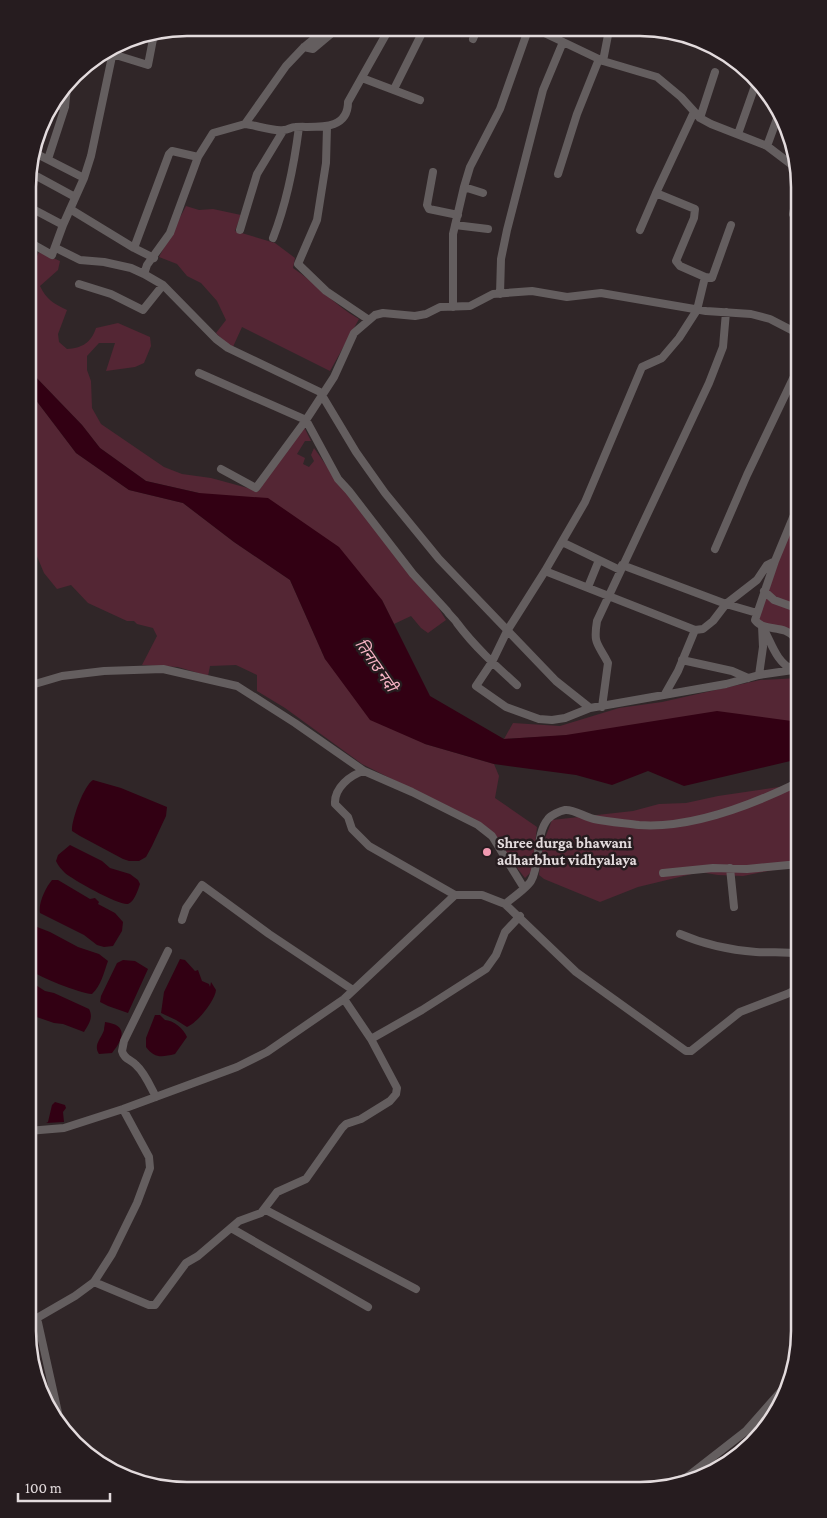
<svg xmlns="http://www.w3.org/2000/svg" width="827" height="1518" viewBox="0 0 827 1518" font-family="'Crimson Pro','Noto Sans Devanagari',serif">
  <rect width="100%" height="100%" fill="#302628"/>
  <path fill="#542634" d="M186 206 199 210 213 209 241 215 235 231 275 243 295 258 293 268C316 283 334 305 359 319L330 371 242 327 232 349 216 333 226 320 217 301 201 283 187 276 177 264 159 257Z
    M39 252 60 261 58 270 40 286C46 299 54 304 67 310L58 334 59 342 67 349C82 348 91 343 96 328L118 323 150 337 151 346 144 363 135 367 106 371 115 343H99L87 356V370L91 381 92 408 101 424 164 467 182 474 211 478 259 491 262 485 304 427 311 441H305L297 454 305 458 303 464 309 467 314 461 311 455 314 448 333 475 434 601 446 620 428 633 421 628 411 616 394 624 382 600 199 493 146 481 100 448 82 425 29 370V272Z
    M29 391 76 453 129 490 183 503 234 542 290 580 325 659 425 744 494 764 499 776 495 798 537 827 532 871 525 878 504 851 463 815 362 764 285 708 257 691V675L236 665 210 666 208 676 178 667 142 665 157 636 153 628 137 624 134 621H127L88 603 71 585 57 589 44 573 36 554 28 552Z
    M794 522 799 525V548L790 581 799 585V606L773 597 766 591Z
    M765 598 799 610V671H797L798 638 757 622Z
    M799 678V722L504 739 513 723 560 726 619 708 662 702 760 680Z
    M799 784V867L778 869 743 876 718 875 700 872 638 887 600 902 544 879 539 875 542 846 552 820 633 811 659 804 686 803 718 796Z"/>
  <path fill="#320013" d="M29 370 82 425 100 448 146 481 199 493 268 498 339 547 382 600 430 696 504 739 566 735 717 711 799 722V759L684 786 648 771 612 785 576 775 494 764 425 744 370 720 325 659 290 580 234 542 183 503 129 490 76 453 29 391Z
    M93 780 121 788 167 807 166 816 152 846 146 857 139 861H129L123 859 80 836 72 831C71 821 84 785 93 780Z
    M70 845 102 861 110 868 130 874 138 880 140 884C138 890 134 902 128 904 120 906 73 880 65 873 62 870 58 866 56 861L58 855Z
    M52 880H58L90 899 95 898 99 902 98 904 115 913 123 922 122 931 113 946 104 947 97 945 84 935 40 913C38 903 46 887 52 880Z
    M32 925 50 932 78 947 99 954 108 961C104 972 101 986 92 994 78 993 40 977 28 969V928Z
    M180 959 185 960 195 971 198 970 202 981 209 984 210 987 211 982 216 990C215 1001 197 1023 187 1027L176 1020 161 1013 164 992Z
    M123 960 135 961 148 969 128 1013 108 1006 100 1002 101 996 117 963Z
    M28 980 45 991 54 993 89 1009C94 1018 88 1025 84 1032L63 1024 54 1023 28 1014Z
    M155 1015H160L165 1020C173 1020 184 1029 187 1037L175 1054C162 1057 155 1059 146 1047V1038Z
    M105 1022C128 1025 124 1038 112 1053L99 1054C93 1045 101 1039 104 1030 104 1027 105 1024 105 1022Z
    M55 1102 65 1105 66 1108 63 1112 64 1122 46 1123 48 1122 52 1105Z"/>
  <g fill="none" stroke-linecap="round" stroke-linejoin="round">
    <path stroke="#645e5f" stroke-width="8" d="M538 30 603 61 657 77 681 97 700 118 711 124 767 146 796 168
      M473 39 477 29
      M304 47 313 49 338 28
      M106 52 148 65 154 34
      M603 61 609 30
      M362 78 420 100
      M394 89 424 29
      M53 104 65 107
      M694 112 656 193 695 209 694 218 676 261 680 266 705 277 697 310 679 338 662 358 642 367 585 502 545 571 507 631 492 662 476 686 506 707 539 719 552 720 565 718 590 708 726 684 759 675 793 670 799 674
      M700 118 715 72
      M245 124C255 125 275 132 284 130 288 130 291 127 295 127 315 126 348 132 348 102L389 29
      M327 127 326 163 317 220 298 264 326 291 369 320
      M738 134 756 83
      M767 146 778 116
      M33 152 84 178
      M48 159 65 107 67 87
      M29 172 75 197
      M433 172 427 205 429 209 458 215
      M558 174 577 114 599 59
      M464 187 483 193
      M29 207 63 225
      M70 209 134 248 154 258
      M793 214 799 184
      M455 225 488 229
      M240 230 257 174 283 131
      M640 230 656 193
      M273 238C287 202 294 166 299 127
      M29 242 52 255 63 225 84 178 91 156 114 47
      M56 248 80 260 104 262 131 268 144 274 163 285 216 339 228 348 320 392 356 452 385 493 439 559 556 681 590 708
      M134 248 169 154 172 151 198 157
      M144 274 147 265 170 233 198 157 213 133 245 124 286 66 304 47 327 28
      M705 277 712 278 731 225
      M79 284 111 294 143 310 163 285
      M500 294 501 259 507 230 543 90 563 42
      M453 307V234L464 187 470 167 500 109 528 30
      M199 373 306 420 334 377 354 333 375 315 383 313 415 316 426 314 440 307 470 306 493 294 532 291 567 297 601 293 706 311 751 314 770 319 799 334
      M221 469 256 488 306 420 338 479 349 491 413 574 447 611C450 616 454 618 457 623 474 646 496 666 517 685
      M562 542 620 570
      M715 549 747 475 799 366
      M622 565 726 604 757 613
      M545 571 695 630
      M588 587 599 560
      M764 591 774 600 799 609
      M682 660 732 671 748 678
      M759 675 763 647 762 626C772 643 775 661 793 670L796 639C784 623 765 633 755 620L775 561
      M28 686 62 676 104 671 163 669 237 686 295 723 364 771 412 792 478 825 492 836 524 888
      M665 694 678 671 695 630 703 629 713 621 726 604 757 580 767 565 775 561 799 503
      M602 707 608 663C598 643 593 645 597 621L709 383 723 347 726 312
      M364 771C350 775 334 788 335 804L348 817 352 829 369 846 455 895
      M730 868 734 907
      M663 873 713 868 747 869 799 864
      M182 920 186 908 202 885 269 934 353 990
      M680 934C703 944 731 950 756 952 771 953 785 951 799 954
      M799 988 787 994 740 1012 691 1051H686L576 972 505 904C512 898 527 888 531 881 541 864 535 834 548 819 551 815 560 811 565 810 574 809 584 817 594 819 608 822 624 823 639 825 692 829 752 805 799 782
      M371 1039 422 1010 486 969 496 955 505 932 520 916
      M156 1097C150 1086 145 1073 136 1065 130 1059 124 1059 122 1051L124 1041 168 951
      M28 1131 64 1128 123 1109 237 1067 267 1052 344 999 455 895H482L505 904
      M264 1209 416 1289
      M231 1228 368 1307
      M94 1282 149 1305H155L186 1263 198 1256 239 1221 261 1213 277 1192 306 1179 342 1128 346 1124 361 1119 390 1101 396 1094 397 1088 371 1039 344 999
      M37 1318 59 1417
      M28 1321 37 1318 75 1296 94 1282 112 1254 137 1203 150 1168 149 1157 123 1109
      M649 1489 687 1477 746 1431 791 1380"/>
  </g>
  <circle fill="#f19ab1" stroke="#261c1f" stroke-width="2" cx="487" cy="852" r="5"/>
  <g text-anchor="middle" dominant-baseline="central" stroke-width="5" stroke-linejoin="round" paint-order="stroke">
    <g font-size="15" font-weight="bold" fill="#e3dbdd" stroke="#261c1f" text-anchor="start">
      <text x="497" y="843">Shree durga bhawani<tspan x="497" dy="17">adharbhut vidhyalaya</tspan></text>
    </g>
    <g font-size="16" font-style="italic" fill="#f8b4c5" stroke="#261c1f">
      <text transform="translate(376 665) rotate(55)">तिनाउ नदी</text>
    </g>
  </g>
  <path d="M0 0H827V1518H0ZM187 36H640A151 151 0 0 1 791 187V1331A151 151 0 0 1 640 1482H187A151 151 0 0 1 36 1331V187A151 151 0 0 1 187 36Z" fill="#261c1f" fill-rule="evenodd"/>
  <path fill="none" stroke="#e3dbdd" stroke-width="2.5" d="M187 36H640A151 151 0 0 1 791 187V1331A151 151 0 0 1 640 1482H187A151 151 0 0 1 36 1331V187A151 151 0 0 1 187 36Z"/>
  <path d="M18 1493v8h92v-8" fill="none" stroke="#e3dbdd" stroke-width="2.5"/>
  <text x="25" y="1493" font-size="15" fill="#e3dbdd" stroke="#261c1f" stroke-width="4" paint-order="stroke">100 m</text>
</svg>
